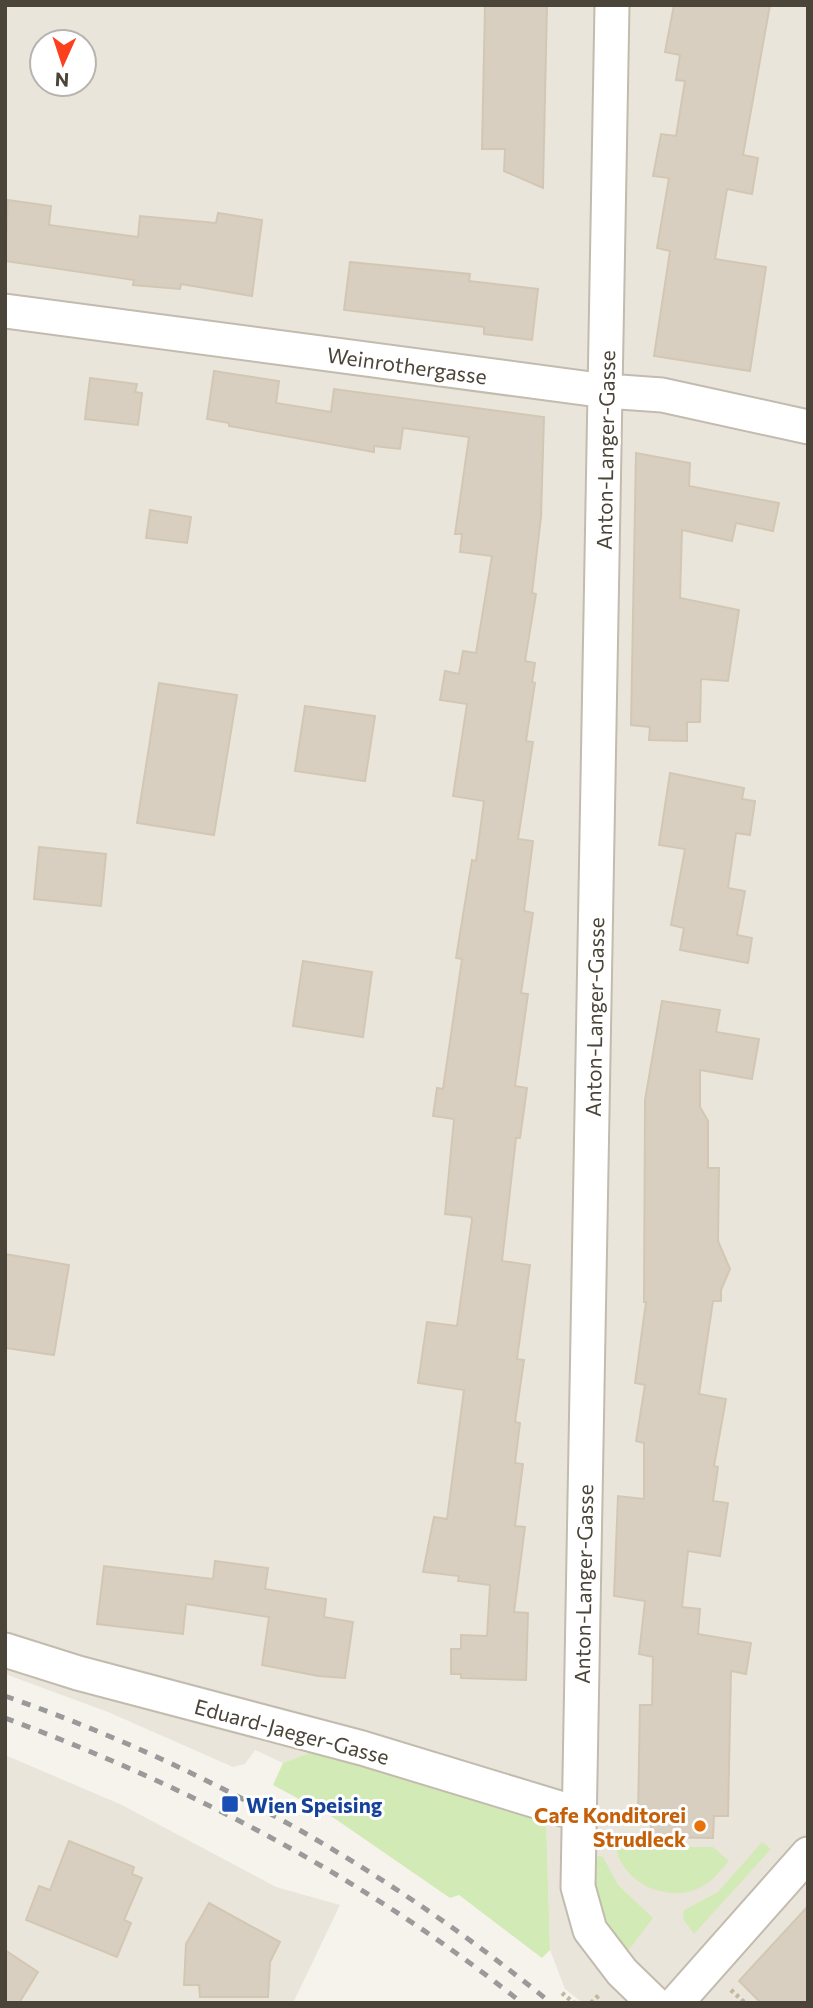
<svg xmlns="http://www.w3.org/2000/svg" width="813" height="2008" viewBox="0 0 813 2008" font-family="Commissioner,sans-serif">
  <rect width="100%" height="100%" fill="#f6f3ec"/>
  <path fill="#eae5da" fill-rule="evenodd" d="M5 5H808V2003H583L565 1989 550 1950 546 1818 317 1750 283 1763 255 1750 245 1764 233 1767 108 1712 5 1674ZM42 42H84V84H42Z
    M5 1755 122 1805 276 1887 340 1905 293 2003H5Z"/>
  <path fill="#d2eab5" d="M317 1750 546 1818 550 1950 542 1958 459 1895 450 1898 334 1818 273 1785 283 1763Z
    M762 1842 771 1849 694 1934 683 1919 684 1910 718 1892Z
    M616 1847H713L729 1861C721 1870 712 1882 701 1887 669 1904 622 1884 616 1847Z
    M598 1856 603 1857 618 1885 653 1918 628 1951C606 1929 588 1888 598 1856Z"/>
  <path fill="#d8cfc1" stroke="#d3c7b4" stroke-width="2" d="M485 5H547L543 188 504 171 505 149H482Z
    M674 5H770L743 155 758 158 752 194 727 189 715 259 766 267 750 371 654 356 670 251 657 248 669 178 653 176 661 134 676 136 685 81 676 80 680 55 665 52Z
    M8 200 51 206 49 225 138 237 140 216 216 223 218 213 262 220 252 296 181 284 180 289 133 285 134 280 5 261Z
    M350 262 470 274 469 281 538 289 532 340 484 334V327L344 310Z
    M214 371 279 381 276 403 331 412 334 389 544 417 541 517 532 593 536 594 525 661 535 663 532 682 535 683 526 741 533 742 518 839 533 841 524 911 533 913 521 993 528 994 515 1086 527 1088 520 1138H516L502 1261 530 1265 517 1359 524 1360 515 1422 520 1423 515 1463 523 1464 515 1526 525 1527 514 1612 528 1613 526 1680 461 1678V1674H451V1649H461V1635L487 1636 490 1585 458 1581 459 1576 423 1572 434 1517 447 1519 464 1390 418 1383 427 1322 457 1326 472 1220 471 1217 445 1214 454 1119 433 1116 437 1088 443 1089 462 959 456 958 472 860 476 861 484 801 453 796 467 704 440 700 445 671 459 674 463 651 476 653 492 556 460 552 462 534H455L469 437 403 428 400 449 374 446V452L229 426V423L207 419Z
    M90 378 137 384 135 392 142 393 138 425 85 419Z
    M636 453 690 463 689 486 779 503 773 531 736 523 732 541 682 530 680 598 739 610 728 681 701 679 700 722H687V741L649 740 650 727 631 725Z
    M150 510 191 517 187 543 146 538Z
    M159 683 237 695 214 835 137 823Z
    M305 706 375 716 365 781 295 771Z
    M670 773 744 788 742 799 755 801 750 835 736 833 728 888 745 891 737 935 752 938 748 963 680 950 684 928 671 925 685 849 659 845Z
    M39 847 106 854 101 906 34 899Z
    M303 961 372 972 363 1037 293 1026Z
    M662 1001 720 1010 716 1032 759 1039 752 1079 700 1070V1107L708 1121V1168H719L718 1241 730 1269 721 1290V1301H713L699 1394 726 1399 714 1466 718 1467 713 1501 728 1503 720 1556 688 1551 682 1607 700 1609 698 1634 751 1643 746 1674 731 1671 728 1816H714L713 1838 651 1837V1816H638L640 1705H652L653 1657 639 1654 645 1601 614 1596 618 1496 644 1499V1443L636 1441 645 1385 635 1383 646 1302H644L645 1100Z
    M5 1254 69 1265 54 1355 5 1348Z
    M215 1561 268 1568 265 1589 326 1599 324 1617 353 1622 345 1678 318 1676 262 1665 269 1617 186 1604 183 1634 97 1624 104 1566 213 1579Z
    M69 1841 134 1867 132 1874 142 1878 124 1920 131 1923 117 1957 26 1920 39 1886 50 1890Z
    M209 1903 280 1942 270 1962 268 1997H200L199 1985H184L186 1944Z
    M808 1906V2003H761L739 1981Z
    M5 1950 38 1972 19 2003H5Z"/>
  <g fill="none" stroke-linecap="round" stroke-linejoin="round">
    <defs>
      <path id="minor" d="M612 5 578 1887 590 1930 622 1972 654 2003
        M5 311 606 391 662 395 808 427
        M5 1650 78 1673 362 1748 579 1814
        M676 2003 808 1854"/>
    </defs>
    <use href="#minor" stroke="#c2bbae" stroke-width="37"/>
    <path stroke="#c4b79f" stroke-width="4.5" stroke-dasharray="3.5 3.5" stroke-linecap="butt" d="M731 1990 745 2003
      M562 1993 574 2003
      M591 2003 600 1994"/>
    <use href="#minor" stroke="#fff" stroke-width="33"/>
    <path stroke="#9a9a9a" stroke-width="5" stroke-dasharray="9 9" stroke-linecap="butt" d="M5 1696C205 1766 387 1869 551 2003
      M5 1718C191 1787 367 1879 522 2003"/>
  </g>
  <rect fill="#1a4fb4" stroke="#fff" stroke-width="2.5" x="221" y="1795" width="18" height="18" rx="3.5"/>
  <circle fill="#e8710a" stroke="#fff" stroke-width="2.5" cx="700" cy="1826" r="7"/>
  <g text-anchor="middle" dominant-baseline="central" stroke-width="6" stroke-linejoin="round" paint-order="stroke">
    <g font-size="21" fill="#4b4439" stroke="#fff">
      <text transform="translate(407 365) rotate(8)">Weinrothergasse</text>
      <text transform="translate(605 450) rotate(-89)">Anton-Langer-Gasse</text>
      <text transform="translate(594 1017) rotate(-89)">Anton-Langer-Gasse</text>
      <text transform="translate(583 1584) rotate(-89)">Anton-Langer-Gasse</text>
      <text transform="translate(292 1731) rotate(15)">Eduard-Jaeger-Gasse</text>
    </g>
    <g font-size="21" font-weight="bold" fill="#164399" stroke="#fff" text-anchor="start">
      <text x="246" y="1804">Wien Speising</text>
    </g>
    <g font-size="21" font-weight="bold" fill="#c56008" stroke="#fff" text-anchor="end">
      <text x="686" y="1814">Cafe Konditorei<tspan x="686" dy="24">Strudleck</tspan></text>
    </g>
  </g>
  <rect width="813" height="2008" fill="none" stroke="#4b4439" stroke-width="14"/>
  <g transform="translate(63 63) rotate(183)"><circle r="33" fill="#ffffff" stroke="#b7b4b0" stroke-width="2"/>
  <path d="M0-5L12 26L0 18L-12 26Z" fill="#fc3f1d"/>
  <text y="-10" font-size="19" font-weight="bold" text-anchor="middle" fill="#4b4439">N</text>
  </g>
</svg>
